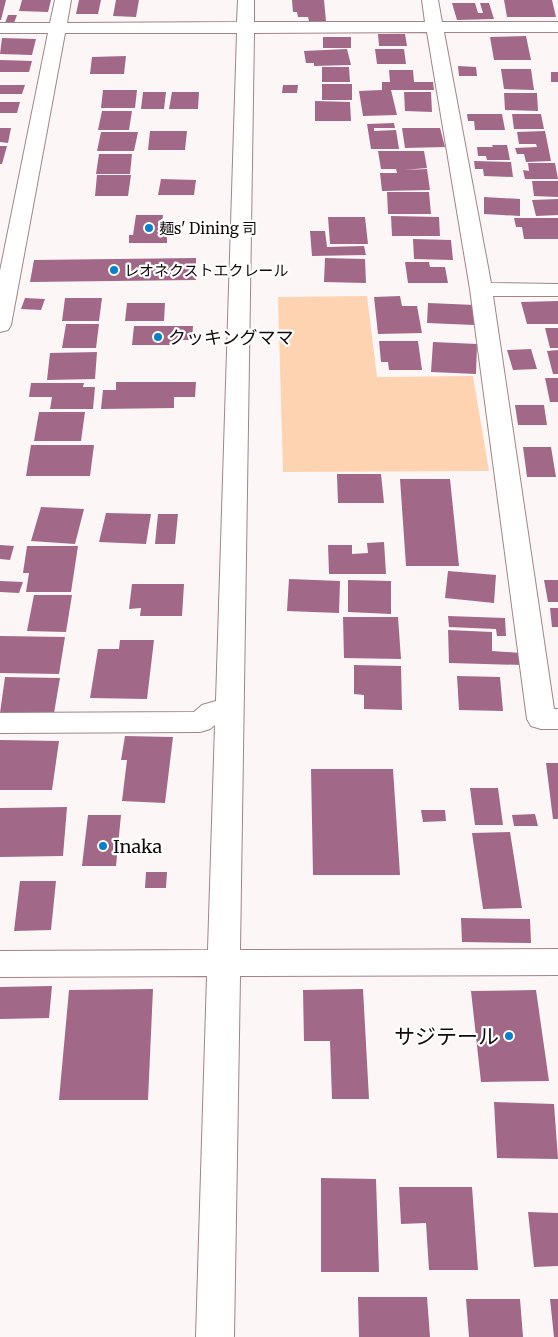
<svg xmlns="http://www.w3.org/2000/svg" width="558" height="1337" viewBox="0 0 558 1337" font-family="Merriweather,'Noto Sans JP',serif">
  <rect width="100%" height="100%" fill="#fdf6f7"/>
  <path fill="#fdd3b2" d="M367 296 377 377 473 376 489 471 283 472 278 297Z"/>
  <path fill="#a26888" d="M0 0H6L1 20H0Z
    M22 0H51L48 12 19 11Z
    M79 0H101L98 14H76Z
    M116 0H139L136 17 113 16Z
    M292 0H324L326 21H309L308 17H298L297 12H293Z
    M504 0H552L556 17H507Z
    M452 3H475L478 13H483L480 3H489L494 19 457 20Z
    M8 15H17L14 23H5Z
    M378 34H405L407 46H379Z
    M526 36 531 60H494L490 37Z
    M323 37H351V48H323Z
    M2 38 36 39 32 55 0 54Z
    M347 49 351 65 314 66V63H306L304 51Z
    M375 49H404L406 64H377Z
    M126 56 124 74H90L92 57Z
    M0 60 32 61 29 72H0Z
    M458 66 476 67 477 76H459Z
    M322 67H349L350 82H322Z
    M501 69H531L534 90 504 89Z
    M389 70H413L414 82H433L434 90H391L397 115 363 116 359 91 382 90V82H390Z
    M551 72H558V82H551Z
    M322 84H352V100H322Z
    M0 85H25L22 94H0Z
    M283 85H298L297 93H282Z
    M103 90H137L135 108H101Z
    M143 92H166L164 109H141Z
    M172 92H199L198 109H169Z
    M404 92H431L432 112 405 111Z
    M504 93H537L538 111 505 110Z
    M315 101 350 102 351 121H315Z
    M0 102H20L17 113H0Z
    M102 111H132L129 130H98Z
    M467 114H502L505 130H475L474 121H468Z
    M512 114H541L544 129H514Z
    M394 123 395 128H374V131L396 130 399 149H371L367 124Z
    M0 128H11L8 143 0 142Z
    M402 128H440L445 147 405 148Z
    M150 131H187L185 150H148Z
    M545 131 551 161 526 162 524 154H517L515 148 537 147 536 144H519L517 132Z
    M101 132H138L134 151H97Z
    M492 145H507L510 160H487L486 156H478L477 147H493Z
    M0 146H7L2 164H0Z
    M378 151H424L427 168 404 170 427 169 430 190 382 191 380 173H397L396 169H381Z
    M99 154H132L130 174H96Z
    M474 161 511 162 513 177 484 176 483 169H475Z
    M528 163H555L558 179H525L523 170 529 171Z
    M97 175H131L128 196H95Z
    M161 179 196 180 194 195H158Z
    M532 181H558V197L534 196Z
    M387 192H429L431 214H388Z
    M484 197 520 199V216L484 214Z
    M558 199V215L536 216 532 200Z
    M136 215H163L161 235 167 234V243H129V235H133Z
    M391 216 439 217 440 236H392Z
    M328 217H365L368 244H330Z
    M514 218H558V239H524L522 227H516Z
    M310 231H325L327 247 364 246 366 255 312 256Z
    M413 239 451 240 453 260 414 259Z
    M196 258V280L30 282 34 260Z
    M325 258 365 259 366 283 324 282Z
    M405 262H429L430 267H445L448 283H408Z
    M400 296 402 306H417L422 333 378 334 374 297Z
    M25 298 45 299 41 310 21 309Z
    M65 298H102L99 321H62Z
    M558 301V324H527L521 302Z
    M127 303H165L164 321H125Z
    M428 303 475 305 474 325 427 323Z
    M66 324H99L96 348H62Z
    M134 326H193L192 340H173V345H132Z
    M545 328H558V348H550Z
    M379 341H418L422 370H389L388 362H381Z
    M433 342 477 344 476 374 431 372Z
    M531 349 537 369 513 370 507 350Z
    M558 350V374H553L547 351Z
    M97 352 95 379 47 380 50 353Z
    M545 378H558V402H550Z
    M116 382H196L195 397H174V408L101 409 103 390H116Z
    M31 383H84L83 387H95L93 409H50L52 397H29Z
    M515 405H544L547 425H518Z
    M39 412H85L81 441H34Z
    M31 445H94L90 476H26Z
    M523 447H551L556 477H527Z
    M337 474H381L384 503H338Z
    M400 479H450L459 566H406Z
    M41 507 84 509 75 544 31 541Z
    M106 513 151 514 146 544 99 542Z
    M158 514H178L175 544H155Z
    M384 542 386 574H329L328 545H352V554L368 553 367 543Z
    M0 545 14 546 10 560 0 559Z
    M27 546H78L71 592H26L29 573H23Z
    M448 571 496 575 494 603 445 598Z
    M289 579 340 581 339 613 287 611Z
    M348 580 391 581V614L348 612Z
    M544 580H558V602H548Z
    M0 581 23 582 19 593 0 592Z
    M132 584H184L182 616H140L141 608 129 609Z
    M34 595H72L66 632 27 631Z
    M550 608H558V627H552Z
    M448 616 505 618 506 636H497L496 629 449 627Z
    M343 617H398L401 659 344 658Z
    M448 630 492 632V651L521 653 522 665 449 663Z
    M0 636 65 637 59 674 0 673Z
    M120 640H154L147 699 90 698 98 649H119Z
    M354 665 401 666 402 710 364 709V695L354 694Z
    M457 676 500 677 503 711 459 710Z
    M5 677 60 678 54 713H0Z
    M125 736 173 737 165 803 122 801 127 760H121Z
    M0 740 59 741 52 790H0Z
    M546 763H558V819H553Z
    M311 769H393L400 875H313Z
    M470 788H498L503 825H475Z
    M67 807 63 856 0 857V808Z
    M421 810H445L446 821 423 822Z
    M535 814 538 826H514L512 815Z
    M88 815H121L116 866H82Z
    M510 832 522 908 483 909 472 833Z
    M146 872H167L166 888H145Z
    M20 881H56L51 930 14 931Z
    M461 918 530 919 531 943 462 942Z
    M52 986 49 1018 0 1019V987Z
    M153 989 148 1100H59L69 990Z
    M363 989 369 1099H332L330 1041H304L303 990Z
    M536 990 549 1081 481 1082 471 991Z
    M494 1102 554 1104 558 1159 497 1158Z
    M321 1178 376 1179 379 1272H321Z
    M399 1187H472L478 1270H429L426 1223 401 1224Z
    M528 1212 558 1213V1266L534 1267Z
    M358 1297H427L430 1337H359Z
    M466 1299H520L523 1337H469Z
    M550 1299H558V1337H554Z"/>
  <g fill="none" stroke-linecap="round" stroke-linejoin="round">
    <defs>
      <path id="minor" d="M55 0H71L67 23 237 22 238 0H254V22H425L422 0H438L442 22H558V32H444L491 283 558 284V296H493L554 709H558V729H541L531 726 527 719 470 289 427 32 254 33 240 950 558 949V975L240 976 234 1337H196L207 976 0 977V951L208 950 215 725 210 729 200 732 0 733V713L194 712 202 705 216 701 237 33H65L11 325 8 330 0 332V271L48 33H0V23H50Z"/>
    </defs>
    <use href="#minor" stroke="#a28487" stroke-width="2"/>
    <use href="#minor" fill="#fff" fill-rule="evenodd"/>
  </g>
  <g fill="#0b80c9" stroke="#fff" stroke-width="2">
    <circle cx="149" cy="228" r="5"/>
    <circle cx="114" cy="270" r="5"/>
    <circle cx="158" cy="337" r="5"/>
    <circle cx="103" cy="846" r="5"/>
    <circle cx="509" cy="1036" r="5"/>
  </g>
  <g text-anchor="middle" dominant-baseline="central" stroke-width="4.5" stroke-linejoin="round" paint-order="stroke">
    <g font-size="15" fill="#13090a" stroke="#fff" text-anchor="start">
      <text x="159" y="228">麺s' Dining 司</text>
      <text x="124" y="270">レオネクストエクレール</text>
    </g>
    <g font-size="18" fill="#13090a" stroke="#fff" text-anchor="start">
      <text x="168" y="337">クッキングママ</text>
      <text x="113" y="846">Inaka</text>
    </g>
    <g font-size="21" fill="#13090a" stroke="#fff" text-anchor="end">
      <text x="499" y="1036">サジテール</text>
    </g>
  </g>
</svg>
